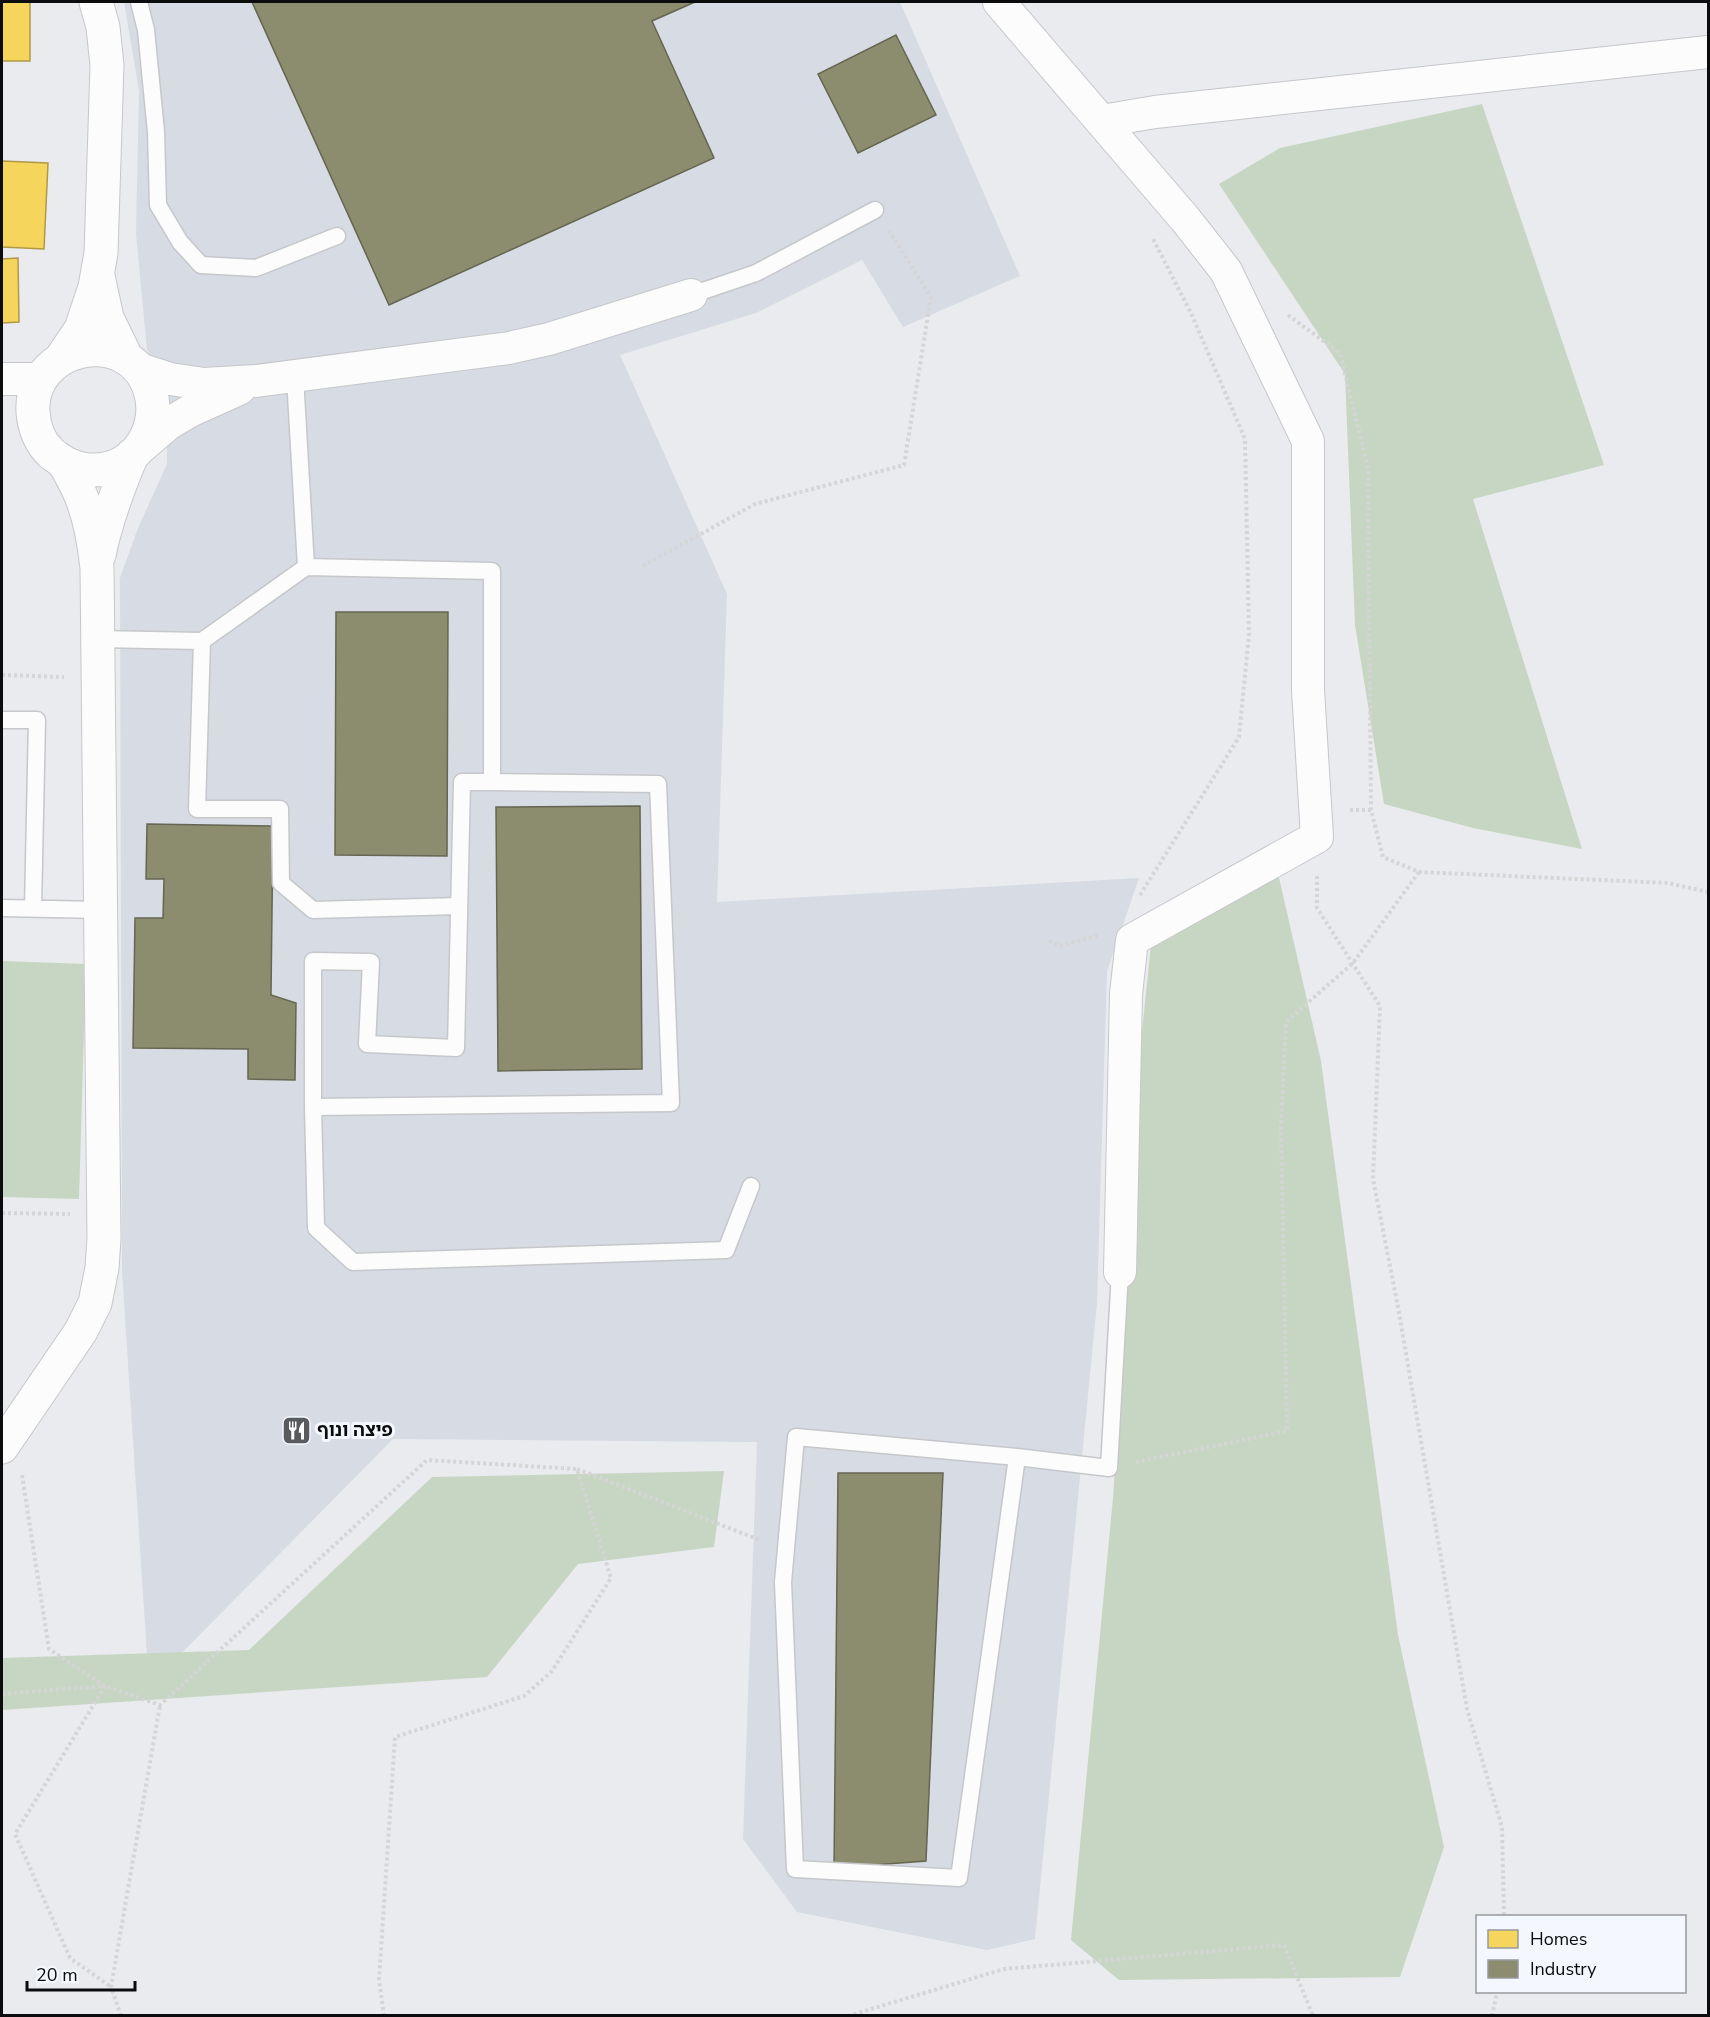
<svg xmlns="http://www.w3.org/2000/svg" width="1710" height="2017" viewBox="0 0 1710 2017" font-family="'Nunito Sans','Noto Sans Hebrew',sans-serif">
  <rect width="100%" height="100%" fill="#e9ebef"/>
  <path fill="#d7dbe4" d="M124 2H900L1020 276 903 327 862 260 756 313 620 355 727 594 717 902 1139 878 1107 971 1097 1303 1035 1939 987 1950 797 1912 743 1839 757 1442 393 1439 149 1686 122 1271 120 578 138 528 167 464V405L147 349 136 234 139 91Z"/>
  <path fill="#c7d6c2" d="M1482 104 1604 465 1473 499 1582 849 1473 828 1384 804 1355 625 1345 374 1219 184 1280 148Z
    M1277 869 1321 1061 1398 1635 1444 1847 1400 1977 1119 1980 1071 1940 1113 1498 1141 1041 1151 945Z
    M2 961 86 964 79 1199 2 1197Z
    M724 1471 714 1547 578 1564 487 1677 2 1710V1658L249 1650 432 1477Z"/>
  <path fill="#f6d55c" stroke="#b09945" stroke-width="1.5" d="M2 2H30V61H2Z
    M2 161 48 163 44 249 2 247Z
    M18 258 19 322 2 323V259Z"/>
  <path fill="#8c8c6e" stroke="#656651" stroke-width="1.5" d="M252 2H695L652 21 714 158 389 305Z
    M896 35 936 115 858 153 818 74Z
    M336 612H448L447 856 335 855Z
    M640 806 642 1069 498 1071 496 807Z
    M147 824 273 826 271 995 296 1003 295 1080 248 1079V1049L133 1048 135 918H163L164 879H146Z
    M838 1473H943L926 1861 834 1868Z"/>
  <g fill="none" stroke-linecap="round" stroke-linejoin="round">
    <defs>
      <path id="lane" d="M139 2 146 30 156 132 158 205 180 242 201 265 256 268 337 236
        M691 295 756 273 875 210
        M295 377 306 567 492 571V782L658 784 671 1103 313 1107V961L371 962 367 1044 456 1048 462 782H492
        M97 639 202 641 197 809H280L281 883 313 910 459 906
        M202 641 306 567
        M2 720H37L33 908
        M2 908 100 910
        M313 1107 316 1228 353 1262 726 1250 751 1186
        M1017 1457 959 1878 795 1869 783 1582 796 1437 1017 1457 1109 1468 1120 1272"/>
      <path id="street" d="M999 2 1186 220 1226 271 1308 441V690L1317 837 1132 940 1126 994 1120 1272
        M1102 121 1155 112 1708 52
        M139 369 170 379 204 384 256 381 509 348 549 339 691 295
        M2 379H41
        M140 448 168 424 190 411 239 389"/>
      <path id="secondary" d="M98 276 107 318 127 359
        M60 360 81 329 95 287 101 253 107 65 103 27 96 2
        M99 555C106 520 118 488 132 455
        M2 1447 81 1331 95 1303 102 1268 104 1238 97 568C94 540 89 510 76 485 72 477 67 467 62 461 58 458 54 456 51 453 40 443 34 427 33 412 29 347 126 324 149 387 163 426 137 470 93 470 82 471 72 466 63 462"/>
    </defs>
    <use href="#lane" stroke="#c6c7ca" stroke-width="19"/>
    <use href="#street" stroke="#c6c7ca" stroke-width="34"/>
    <use href="#secondary" stroke="#c6c7ca" stroke-width="35"/>
    <path stroke="#d5d5d6" stroke-width="4" stroke-dasharray="3 3" stroke-linecap="butt" d="M1288 315 1340 353 1368 468 1371 810 1383 857 1419 872 1668 883 1708 892
      M643 566 755 504 904 465 931 297 889 231
      M2 675 64 677
      M1350 810H1371
      M1317 876V908L1380 1006 1373 1179 1398 1307 1467 1709 1502 1827 1504 1916
      M1140 895 1239 737 1249 634 1245 439 1191 313 1152 237
      M1049 941 1060 946 1100 935
      M2 1213 70 1214
      M1136 1462 1287 1431 1281 1125 1286 1022 1353 963 1419 872
      M577 1469 760 1540
      M22 1475 49 1649 105 1686 160 1705 427 1460 577 1469 611 1578 552 1671 524 1696 395 1737 379 1980 384 2016
      M105 1686 15 1834 70 1958 111 1987
      M2 1694 104 1686
      M121 2016 111 1987 160 1705
      M848 2016 1004 1969 1284 1945 1313 2016
      M1492 2016 1497 1992"/>
    <use href="#lane" stroke="#fcfcfd" stroke-width="16"/>
    <use href="#street" stroke="#fcfcfd" stroke-width="32"/>
    <use href="#secondary" stroke="#fcfcfd" stroke-width="33"/>
  </g>
  <defs>
    <symbol id="restaurant-square" viewBox="-11 -11 22 22"><rect x="-9" y="-9" width="18" height="18" rx="4" fill="#595a5d" stroke="#f4f7fe"/><path d="M-5-6h1v4h1v-4h1v4h1v-4h1v5L-1.5 .5V6h-2V.5L-5-1ZM5-6V6H3V1.5H1.5Q1.5-4 5-6Z" fill="#fff"/></symbol>
  </defs>
  <g fill-rule="evenodd">
    <use href="#restaurant-square" x="280" y="1414" width="33" height="33"/>
  </g>
  <g text-anchor="middle" dominant-baseline="central" stroke-width="6" stroke-linejoin="round" paint-order="stroke">
    <g font-size="18" font-weight="bold" fill="#0b0c0e" stroke="#f4f7fe" text-anchor="start">
      <text x="317" y="1430">פיצה ונוף</text>
    </g>
  </g>
  <rect width="1710" height="2017" fill="none" stroke="#0b0c0e" stroke-width="6"/>
  <rect x="1476" y="1915" width="210" height="78" fill="#f4f7fe" stroke="#97999e" stroke-width="1.5"/>
  <rect x="1488" y="1930" width="30" height="18" fill="#f6d55c" stroke="#97999e" stroke-width="1.5"/>
  <text x="1530" y="1945" font-size="18" fill="#0b0c0e">Homes</text>
  <rect x="1488" y="1960" width="30" height="18" fill="#8c8c6e" stroke="#97999e" stroke-width="1.5"/>
  <text x="1530" y="1975" font-size="18" fill="#0b0c0e">Industry</text>
  <path d="M27 1981v9h108v-9" fill="none" stroke="#0b0c0e" stroke-width="3"/>
  <text x="36" y="1981" font-size="18" fill="#0b0c0e" stroke="#f4f7fe" stroke-width="4.5" paint-order="stroke">20 m</text>
</svg>
